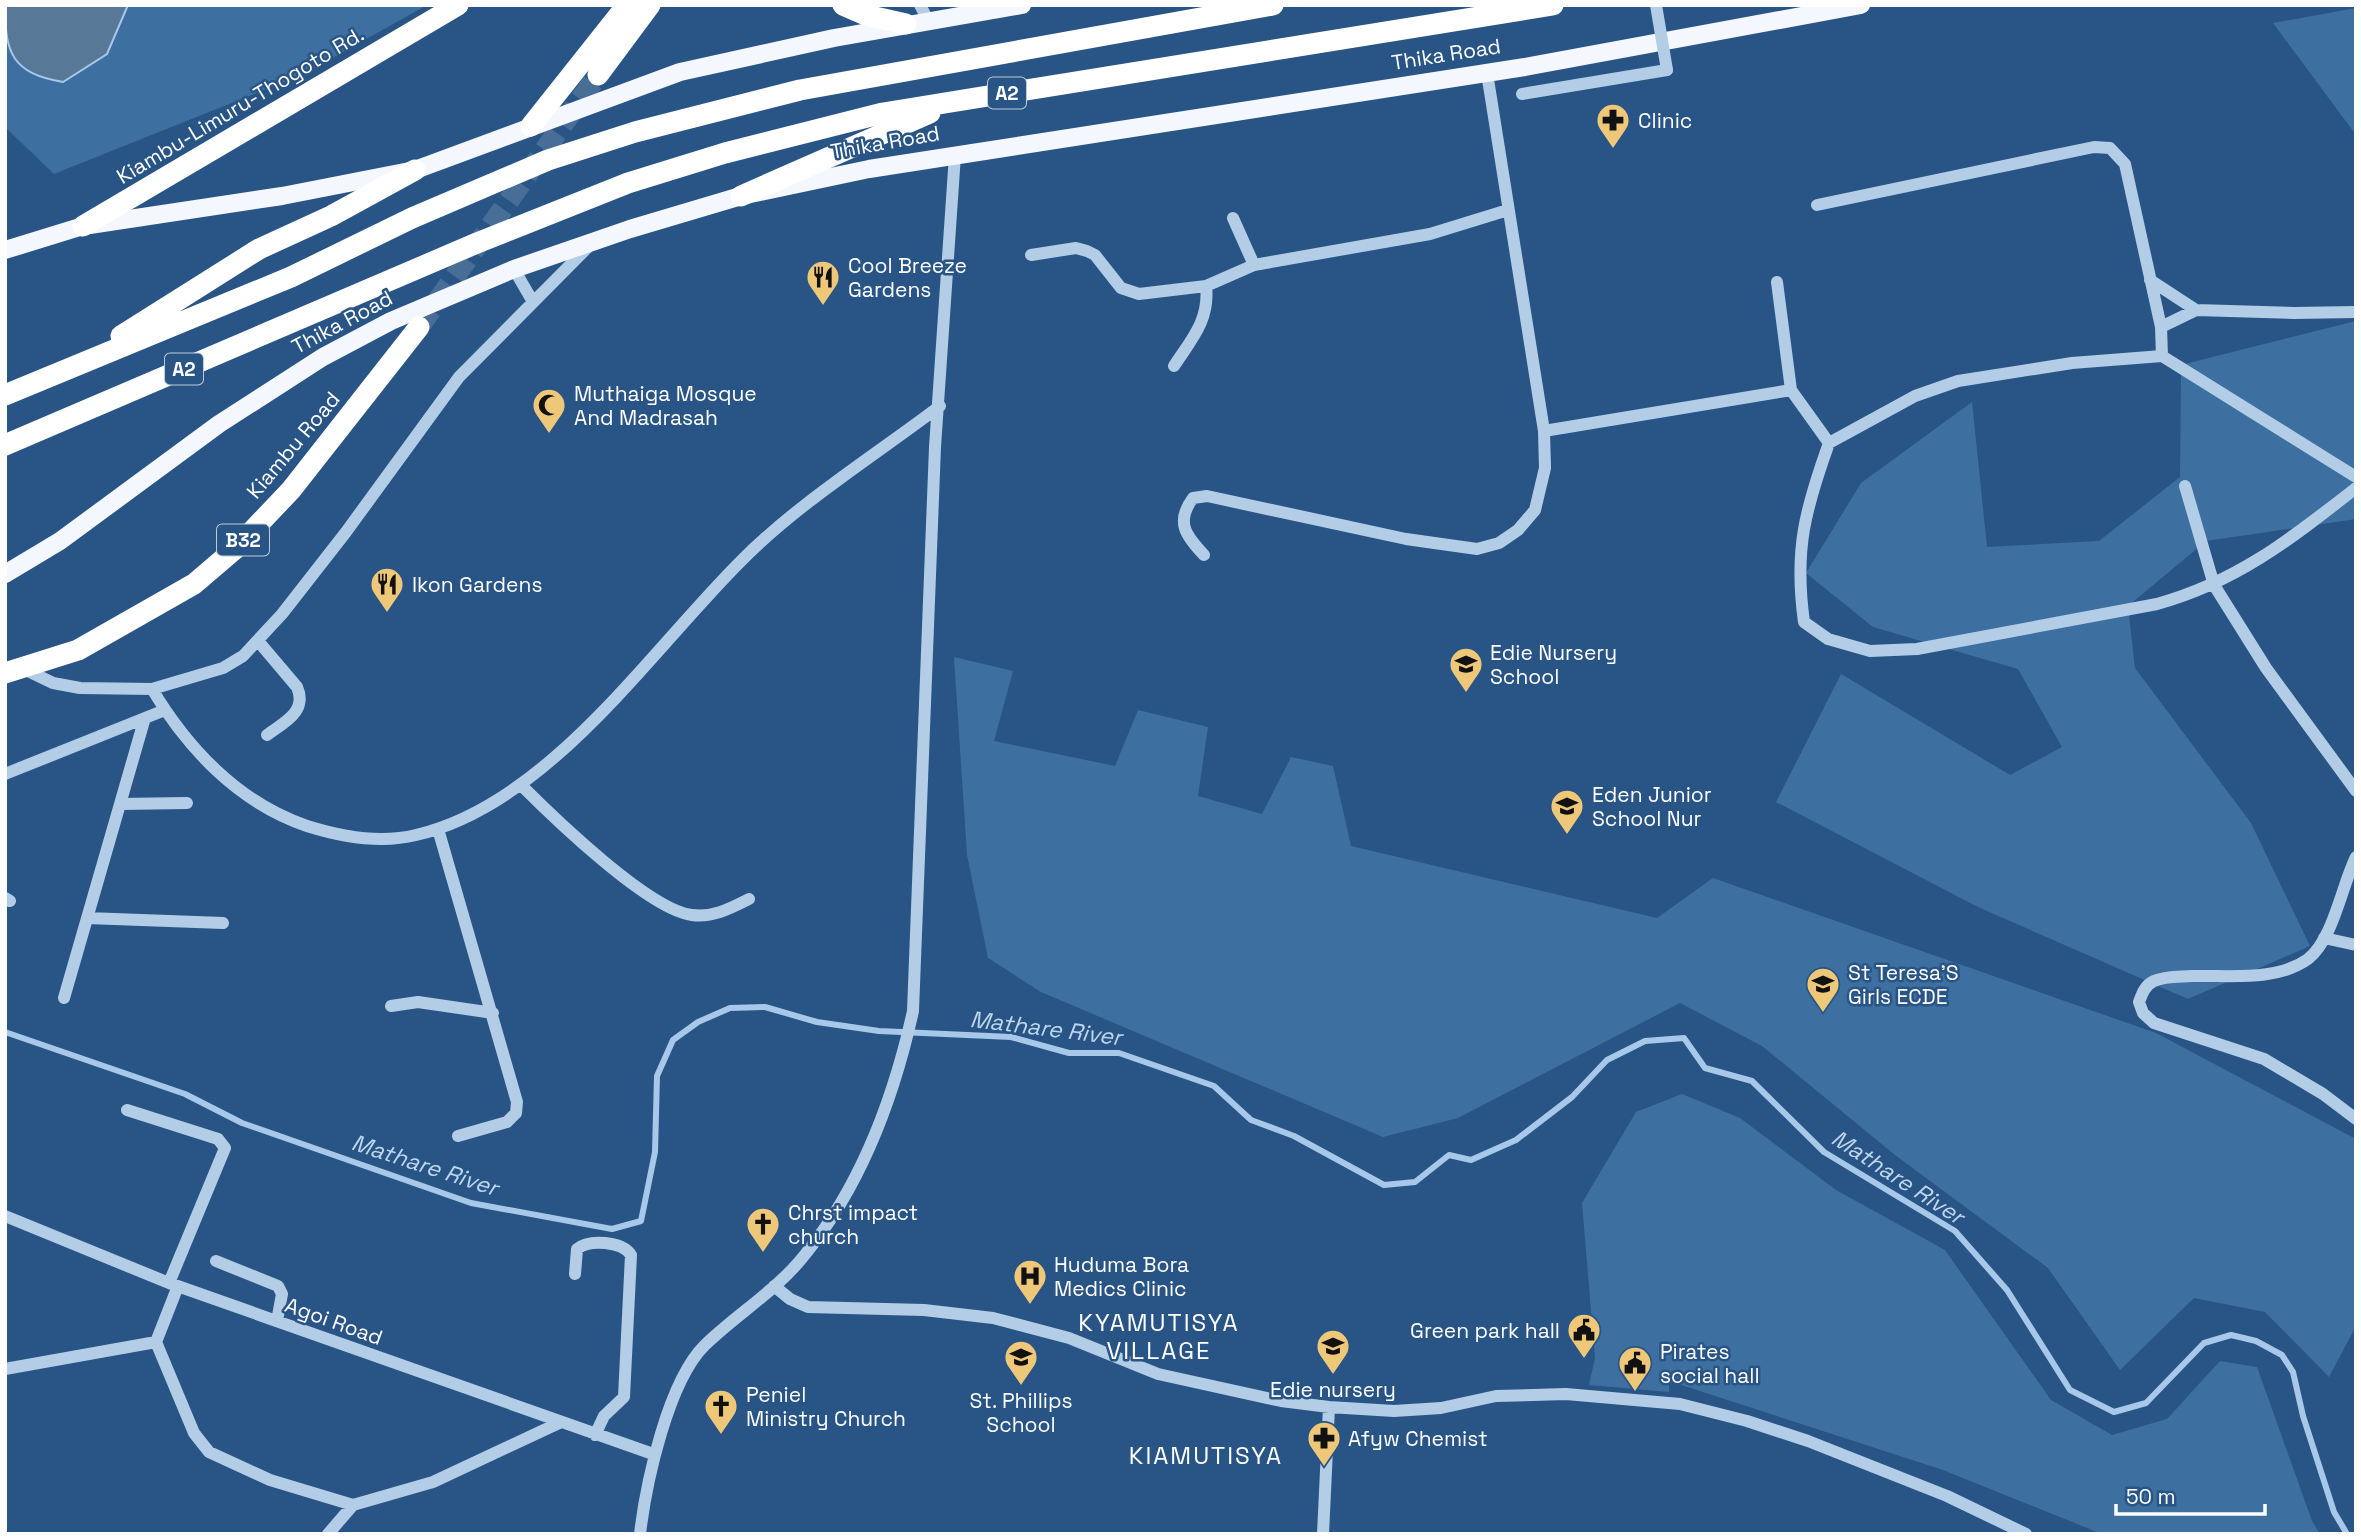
<svg xmlns="http://www.w3.org/2000/svg" width="2361" height="1539" viewBox="0 0 2361 1539" font-family="'Space Grotesk',sans-serif">
  <rect width="100%" height="100%" fill="#285585"/>
  <path fill="#3d70a1" d="M5 5H427L304 74 54 174 5 127Z
    M2356 8V135L2273 23Z
    M2356 321V519L2206 541 2128 606 2135 668 2251 823 2310 946 2188 999 1978 907 1776 802 1841 674 2010 775 2062 747 2018 669 1873 627 1806 573 1861 483 1972 402 1987 547 2099 541 2180 477 2181 365Z
    M954 657 1013 671 994 741 1115 766 1138 710 1208 727 1198 796 1262 814 1291 757 1333 766 1351 846 1657 918 1713 878 2156 1033 2356 1139V1326L2329 1377 2265 1312 2194 1298 2120 1370 2048 1268 1895 1155 1762 1046 1680 1003 1458 1118 1383 1137 1041 992 988 958 967 855Z
    M1682 1094 1740 1118 1836 1190 1945 1250 2051 1400 2112 1435 2167 1419 2220 1361 2257 1367 2312 1521 2320 1534H2102L1943 1470 1669 1381V1392L1589 1385 1595 1358 1582 1203 1636 1112Z"/>
  <path fill="#587898" stroke="#a7c8e8" stroke-width="2" d="M5 5H128L107 54 63 82C12 73 5 54 5 5Z"/>
  <g fill="none" stroke-linecap="round" stroke-linejoin="round">
    <path stroke="#a7c8e8" stroke-width="6" d="M5 1032 185 1094 242 1123 471 1203 612 1229 641 1221 655 1152 657 1076 673 1040 698 1022 730 1008 765 1007 817 1022 879 1031 1011 1037 1069 1053H1119L1214 1086 1251 1120 1294 1136 1384 1185 1415 1182 1449 1155 1471 1160 1516 1140 1572 1097 1607 1060 1645 1041 1684 1038 1705 1068 1752 1081 1824 1152 1955 1231 2007 1290 2070 1390 2114 1412 2146 1403 2204 1343 2231 1335 2256 1341 2282 1355 2293 1372 2303 1416 2334 1512 2347 1534"/>
    <path stroke="#486e97" stroke-width="21" stroke-dasharray="21 10" stroke-linecap="butt" d="M419 327 598 75"/>
    <path stroke="#b3cde7" stroke-width="12" d="M920 5 928 20
      M1522 94 1667 70
      M1817 205 2094 147 2110 148 2125 164 2161 327 2162 356
      M1233 218 1254 265
      M1031 255 1076 248 1087 251 1095 255 1121 288 1139 294 1206 286 1254 265 1430 234 1508 210
      M514 269 533 302
      M2150 280 2196 310 2294 313 2356 312
      M1777 282 1791 390
      M2161 327 2196 310
      M1174 366C1191 340 1210 320 1206 286
      M1544 431 1791 390 1829 443 1915 396 1958 381 2072 363 2162 356 2356 477
      M1829 443C1805 510 1794 550 1804 622L1828 639 1870 651 1917 649 2157 604C2237 582 2292 538 2356 488
      M2185 486 2214 585 2266 668 2356 791
      M1204 555C1186 536 1175 522 1193 498L1207 496 1406 539 1477 549 1499 543 1518 530 1535 510 1545 468 1544 431 1487 73
      M258 641 297 687C308 712 283 723 267 735
      M24 669 53 683 80 688 152 689 223 668 243 656 282 614 346 532 459 377 591 244
      M152 689C188 749 239 803 307 826 342 837 380 844 416 835 548 804 648 654 740 562 797 504 874 456 940 406
      M5 774 165 710
      M521 785C554 818 649 910 692 915 713 918 731 908 749 899
      M120 804 187 803
      M438 829 517 1102 516 1113 507 1122 458 1136
      M2356 857C2342 885 2333 940 2308 959 2276 982 2229 975 2192 976 2180 977 2165 976 2154 981 2145 985 2142 994 2139 1002L2143 1013 2154 1023 2264 1059 2323 1094 2356 1119
      M5 898 10 901
      M87 918 223 923
      M2324 938 2356 945
      M64 998 144 721
      M391 1006 418 1002 493 1013
      M127 1110 218 1139 225 1148 169 1283
      M5 1216 169 1283 653 1454
      M216 1261 278 1286 282 1294 277 1321
      M575 1274 577 1249C589 1239 622 1241 631 1255L624 1397 604 1416 595 1435
      M774 1286 790 1299 808 1307 924 1310 993 1318 1069 1338 1158 1374 1281 1401 1329 1407 1394 1411 1441 1408 1496 1396 1566 1394 1680 1404 1747 1421 1808 1441 1947 1496 2026 1534
      M156 1342 194 1433 209 1452 270 1480 353 1505 433 1482 559 1423
      M5 1369 156 1342 178 1286
      M328 1534 353 1505
      M640 1534C646 1483 668 1381 705 1345 738 1313 779 1289 807 1252 863 1182 894 1097 913 1011L935 447 955 155
      M1323 1534 1329 1407"/>
    <path stroke="#f4f8fe" stroke-width="18" d="M5 250 83 226 282 196 415 170 680 72 834 38 1022 5
      M5 574 60 541 219 424 323 357 391 321 514 269 630 229 741 196 869 169 1525 67 1861 5"/>
    <path stroke="#fff" stroke-width="21" d="M843 5 866 15 906 24
      M598 75 650 5
      M531 126 627 5
      M741 196 930 113
      M83 226 458 5
      M121 336 259 249 331 216 415 170
      M5 395 291 277 412 218 548 160 635 132 800 90 1273 5
      M5 445 477 243 628 183 725 153 883 113 1553 5
      M5 673 78 650 194 584 235 549 291 490 419 327"/>
    <path stroke="#b3cde7" stroke-width="12" d="M1656 5 1667 70"/>
  </g>
  <defs>
    <symbol id="pharmacy-pin" viewBox="-11 -11 22 30"><path d="M0 17L-7.5 6A9.5 9.5 0 1 1 7.5 6Z" fill="#efc779" stroke="#285585"/><path d="M-2-6h4v4h4v4h-4v4h-4v-4h-4v-4h4Z" fill="#111"/></symbol>
    <symbol id="restaurant-pin" viewBox="-11 -11 22 30"><path d="M0 17L-7.5 6A9.5 9.5 0 1 1 7.5 6Z" fill="#efc779" stroke="#285585"/><path d="M-5-6h1v4h1v-4h1v4h1v-4h1v5L-1.5 .5V6h-2V.5L-5-1ZM5-6V6H3V1.5H1.5Q1.5-4 5-6Z" fill="#111"/></symbol>
    <symbol id="mosque-pin" viewBox="-11 -11 22 30"><path d="M0 17L-7.5 6A9.5 9.5 0 1 1 7.5 6Z" fill="#efc779" stroke="#285585"/><path d="M3.5-4.9A6 6 0 1 0 3.5 4.9A5 5 0 1 1 3.5-4.9Z" fill="#111"/></symbol>
    <symbol id="school-pin" viewBox="-11 -11 22 30"><path d="M0 17L-7.5 6A9.5 9.5 0 1 1 7.5 6Z" fill="#efc779" stroke="#285585"/><path d="M0-5L7-2L0 1L-7-2ZM-4 1L0 2.5L4 1V4Q0 6-4 4Z" fill="#111"/></symbol>
    <symbol id="church-pin" viewBox="-11 -11 22 30"><path d="M0 17L-7.5 6A9.5 9.5 0 1 1 7.5 6Z" fill="#efc779" stroke="#285585"/><path d="M-1.2-6h2.4v3.5h3.3v2.4h-3.3V6h-2.4V-.1h-3.3v-2.4h3.3Z" fill="#111"/></symbol>
    <symbol id="hospital-pin" viewBox="-11 -11 22 30"><path d="M0 17L-7.5 6A9.5 9.5 0 1 1 7.5 6Z" fill="#efc779" stroke="#285585"/><path d="M-5-5h3v3.5h4V-5h3V5h-3V1.5h-4V5h-3Z" fill="#111"/></symbol>
    <symbol id="civic-pin" viewBox="-11 -11 22 30"><path d="M0 17L-7.5 6A9.5 9.5 0 1 1 7.5 6Z" fill="#efc779" stroke="#285585"/><path d="M-.6-6.5H3V-4.5H.6V-3L4-1V1h2V6H-6V1h2V-1L-.6-3ZM-1.2 2.5V6h2.4V2.5Z" fill="#111"/></symbol>
  </defs>
  <g fill-rule="evenodd">
    <use href="#pharmacy-pin" x="1594" y="101" width="38" height="52"/>
    <use href="#restaurant-pin" x="804" y="258" width="38" height="52"/>
    <use href="#mosque-pin" x="530" y="386" width="38" height="52"/>
    <use href="#restaurant-pin" x="368" y="565" width="38" height="52"/>
    <use href="#school-pin" x="1447" y="645" width="38" height="52"/>
    <use href="#school-pin" x="1548" y="787" width="38" height="52"/>
    <use href="#school-pin" x="1804" y="965" width="38" height="52"/>
    <use href="#church-pin" x="744" y="1205" width="38" height="52"/>
    <use href="#hospital-pin" x="1011" y="1257" width="38" height="52"/>
    <use href="#civic-pin" x="1565" y="1311" width="38" height="52"/>
    <use href="#school-pin" x="1314" y="1327" width="38" height="52"/>
    <use href="#school-pin" x="1002" y="1338" width="38" height="52"/>
    <use href="#civic-pin" x="1616" y="1344" width="38" height="52"/>
    <use href="#church-pin" x="702" y="1387" width="38" height="52"/>
    <use href="#pharmacy-pin" x="1305" y="1419" width="38" height="52"/>
  </g>
  <g text-anchor="middle" dominant-baseline="central" stroke-width="5" stroke-linejoin="round" paint-order="stroke">
    <g fill="#285585" stroke="#beccda" stroke-width="2">
      <rect x="988" y="77.5" width="38" height="31" rx="5"/>
      <rect x="165" y="353.5" width="38" height="31" rx="5"/>
      <rect x="217" y="524.5" width="52" height="31" rx="5"/>
    </g>
    <g font-size="19" font-weight="bold" fill="#fff">
      <text x="1007" y="93">A2</text>
      <text x="184" y="369">A2</text>
      <text x="243" y="540">B32</text>
    </g>
    <g font-size="21" fill="#fff" stroke="#285585">
      <text transform="translate(1446 54) rotate(-9)">Thika Road</text>
      <text transform="translate(240 105) rotate(-31)">Kiambu-Limuru-Thogoto Rd.</text>
      <text transform="translate(885 142) rotate(-10)">Thika Road</text>
      <text transform="translate(342 322) rotate(-28)">Thika Road</text>
      <text transform="translate(293 445) rotate(-50)">Kiambu Road</text>
      <text transform="translate(334 1321) rotate(20)">Agoi Road</text>
    </g>
    <g font-size="21" fill="#fff" stroke="#285585" text-anchor="start">
      <text x="1638" y="120">Clinic</text>
      <text x="848" y="265">Cool Breeze<tspan x="848" dy="24">Gardens</tspan></text>
      <text x="574" y="393">Muthaiga Mosque<tspan x="574" dy="24">And Madrasah</tspan></text>
      <text x="412" y="584">Ikon Gardens</text>
      <text x="1490" y="652">Edie Nursery<tspan x="1490" dy="24">School</tspan></text>
      <text x="1592" y="794">Eden Junior<tspan x="1592" dy="24">School Nur</tspan></text>
      <text x="1848" y="972">St Teresa'S<tspan x="1848" dy="24">Girls ECDE</tspan></text>
      <text x="788" y="1212">Chrst impact<tspan x="788" dy="24">church</tspan></text>
      <text x="1054" y="1264">Huduma Bora<tspan x="1054" dy="24">Medics Clinic</tspan></text>
      <text x="1560" y="1330" text-anchor="end">Green park hall</text>
      <text x="1660" y="1351">Pirates<tspan x="1660" dy="24">social hall</tspan></text>
      <text x="1333" y="1389" text-anchor="middle">Edie nursery</text>
      <text x="746" y="1394">Peniel<tspan x="746" dy="24">Ministry Church</tspan></text>
      <text x="1021" y="1400" text-anchor="middle">St. Phillips<tspan x="1021" dy="24">School</tspan></text>
      <text x="1348" y="1438">Afyw Chemist</text>
    </g>
    <g font-size="23" font-style="italic" fill="#bed7ef" stroke="#285585">
      <text transform="translate(1046 1028) rotate(7)">Mathare River</text>
      <text transform="translate(425 1165) rotate(18)">Mathare River</text>
      <text transform="translate(1898 1177) rotate(33)">Mathare River</text>
    </g>
    <g font-size="24" letter-spacing="2" fill="#fff" stroke="#285585">
      <text x="1159" y="1322">KYAMUTISYA<tspan x="1159" dy="28">VILLAGE</tspan></text>
      <text x="1206" y="1455">KIAMUTISYA</text>
    </g>
  </g>
  <rect width="2361" height="1539" fill="none" stroke="#ffffff" stroke-width="14"/>
  <path d="M2116 1504v10h149v-10" fill="none" stroke="#ffffff" stroke-width="3.5"/>
  <text x="2126" y="1504" font-size="21" fill="#ffffff" stroke="#285585" stroke-width="5" paint-order="stroke">50 m</text>
</svg>
